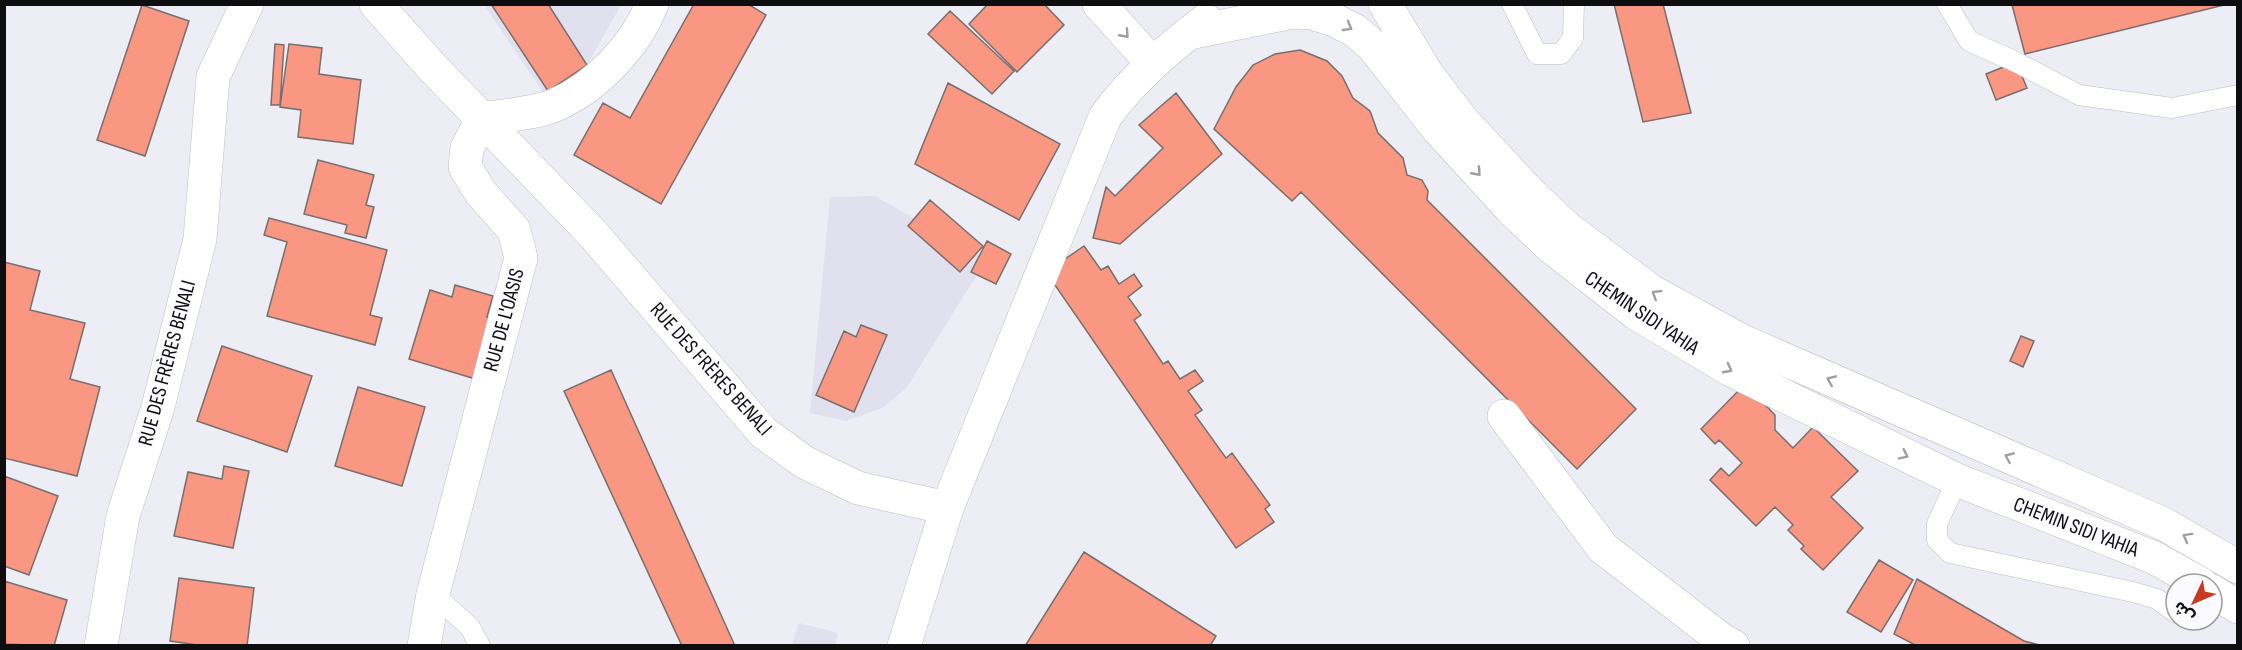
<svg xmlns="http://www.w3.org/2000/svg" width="2242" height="650" viewBox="0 0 2242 650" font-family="'Sofia Sans Condensed','Noto Sans Arabic',sans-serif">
  <rect width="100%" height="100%" fill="#ededf5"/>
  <path fill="#e1e0ef" d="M484 5H621L585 69 545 95Z
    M875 196 986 260 907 387 884 407 846 421 810 413 830 197Z
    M799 623 838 633 835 645H792Z"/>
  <path fill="#f99783" stroke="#776f6d" stroke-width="1.5" d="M491 4H548L587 65 548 91Z
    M694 4H748L766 15 661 204 574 155 603 103 630 118Z
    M988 4H1044L1064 25 1017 72 969 24Z
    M1614 4H1663L1691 113 1643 122Z
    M2016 4H2228L2025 54 2012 5Z
    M142 5 189 21 145 156 97 140Z
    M950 11 1014 71 992 94 928 34Z
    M275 44 284 45 280 105H271Z
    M289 44 322 48 319 74 361 80 353 144 298 137 301 110 280 107Z
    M1300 50 1327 61 1342 76 1353 98 1370 111 1378 133 1403 158 1407 175 1422 180 1428 191 1427 200 1636 409 1577 469 1301 192 1292 201 1214 129 1236 87 1253 65 1275 54Z
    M2016 62 2027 88 1996 100 1986 74Z
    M948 83 1060 144 1019 220 915 164Z
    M1176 93 1222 154 1120 244 1093 238 1106 187 1115 196 1163 148 1139 125Z
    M318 160 374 175 366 205 374 207 366 238 345 233 347 225 304 214Z
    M930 200 983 246 960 272 908 226Z
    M269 218 387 250 370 315 382 318 375 345 267 316 287 242 264 235Z
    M987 241 1011 254 996 284 971 272Z
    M1084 246 1101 270 1108 266 1119 284 1134 274 1142 286 1128 297 1141 315 1134 320 1163 364 1168 361 1180 379 1195 370 1203 381 1188 391 1202 410 1195 415 1226 458 1232 453 1270 505 1265 509 1274 522 1236 548 1046 272Z
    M4 262 40 271 30 310 85 323 70 379 100 387 77 476 4 458Z
    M455 285 493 296 487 317 509 323 492 384 409 359 430 290 452 297Z
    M861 325 887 335 854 412 816 395 844 331 856 337Z
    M2021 336 2034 341 2023 367 2010 361Z
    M222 346 312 376 287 452 197 421Z
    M611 370 735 646H682L564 391Z
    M1745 384 1775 415V430L1793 448 1813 427 1858 471 1831 497 1863 528 1823 570 1801 549 1804 546 1788 530 1793 525 1775 507 1756 526 1710 480 1721 468 1729 476 1742 463 1719 440 1715 444 1701 429Z
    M358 387 425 407 402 486 335 466Z
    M224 466 249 471 233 548 174 536 188 472 222 479Z
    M4 476 58 496 29 575 4 566Z
    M1084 552 1216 636 1210 646H1025Z
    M1879 560 1913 580 1881 632 1847 612Z
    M179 578 254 588 247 646H205L170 641Z
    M1917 579 2024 641 2043 646H1917L1894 634Z
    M4 581 67 600 54 646 4 644Z"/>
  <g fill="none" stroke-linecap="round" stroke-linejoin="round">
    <defs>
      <path id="lane" d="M1512 4 1537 54H1561L1573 38 1574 4
        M1947 4 1969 41 2016 62 2079 95 2172 108 2238 95
        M1957 480 1937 524V540L1950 553 2133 592 2157 599 2176 613
        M433 594 470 627 480 646"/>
      <path id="street" d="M376 4 432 67 593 234 763 432 804 462 858 488 947 508
        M1504 416 1603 548 1722 640 1733 646
        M101 646 123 516 158 407 200 239 213 77 247 4
        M424 646 433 594 521 258 514 230 481 193 465 167 467 148 482 119C505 115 534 114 555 105 595 88 636 46 652 4"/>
      <path id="secondary" d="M1099 4 1152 63
        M1385 4 1427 74 1463 121 1529 192 1567 228 1651 291 1742 341 2164 524 2238 567
        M1189 33 1293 12 1312 13 1334 20 1354 30 1372 45 1438 129 1511 209 1551 247 1637 314 1731 370 1957 480 2155 558 2201 584
        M2212 591 2238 607
        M904 646 947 508 1105 117C1133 78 1168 49 1206 20"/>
    </defs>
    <use href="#lane" stroke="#bebec5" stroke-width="21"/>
    <use href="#street" stroke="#bebec5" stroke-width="34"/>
    <use href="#secondary" stroke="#bebec5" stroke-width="34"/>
    <use href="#lane" stroke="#fff" stroke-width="20"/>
    <use href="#street" stroke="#fff" stroke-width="33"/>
    <use href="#secondary" stroke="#fff" stroke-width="33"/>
  </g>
  <defs><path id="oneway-chevron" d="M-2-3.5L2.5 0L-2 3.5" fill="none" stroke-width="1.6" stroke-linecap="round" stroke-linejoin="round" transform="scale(1.5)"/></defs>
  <g stroke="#9f9f9f">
    <use href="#oneway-chevron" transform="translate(1348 27) rotate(30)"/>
    <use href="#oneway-chevron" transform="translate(1125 34) rotate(48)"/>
    <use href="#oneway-chevron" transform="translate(1477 172) rotate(48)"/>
    <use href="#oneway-chevron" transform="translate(1656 294) rotate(-148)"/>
    <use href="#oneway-chevron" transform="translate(1728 369) rotate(28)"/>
    <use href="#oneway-chevron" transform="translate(1831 380) rotate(-157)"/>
    <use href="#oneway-chevron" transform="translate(1904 455) rotate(26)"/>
    <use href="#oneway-chevron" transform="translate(2009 457) rotate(-157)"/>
    <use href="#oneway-chevron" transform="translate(2187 537) rotate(-151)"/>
  </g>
  <g text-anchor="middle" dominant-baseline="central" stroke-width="4.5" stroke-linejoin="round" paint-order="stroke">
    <g font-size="21" fill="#0e0e10" stroke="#fbfbfe">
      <text transform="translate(1642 313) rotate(34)">CHEMIN SIDI YAHIA</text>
      <text transform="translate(504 320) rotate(-75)">RUE DE L'OASIS</text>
      <text transform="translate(167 363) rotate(-75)">RUE DES FRÈRES BENALI</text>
      <text transform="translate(711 369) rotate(48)">RUE DES FRÈRES BENALI</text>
      <text transform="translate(2076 527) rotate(21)">CHEMIN SIDI YAHIA</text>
    </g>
  </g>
  <rect width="2242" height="650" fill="none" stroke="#0e0e10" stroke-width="12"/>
  <g transform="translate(2194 602) rotate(226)"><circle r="28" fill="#fbfbfe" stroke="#9c9c9f" stroke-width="1.5"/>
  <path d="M0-4.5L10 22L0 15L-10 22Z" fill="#c63b21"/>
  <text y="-9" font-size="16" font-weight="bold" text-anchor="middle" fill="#0e0e10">ش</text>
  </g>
</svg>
